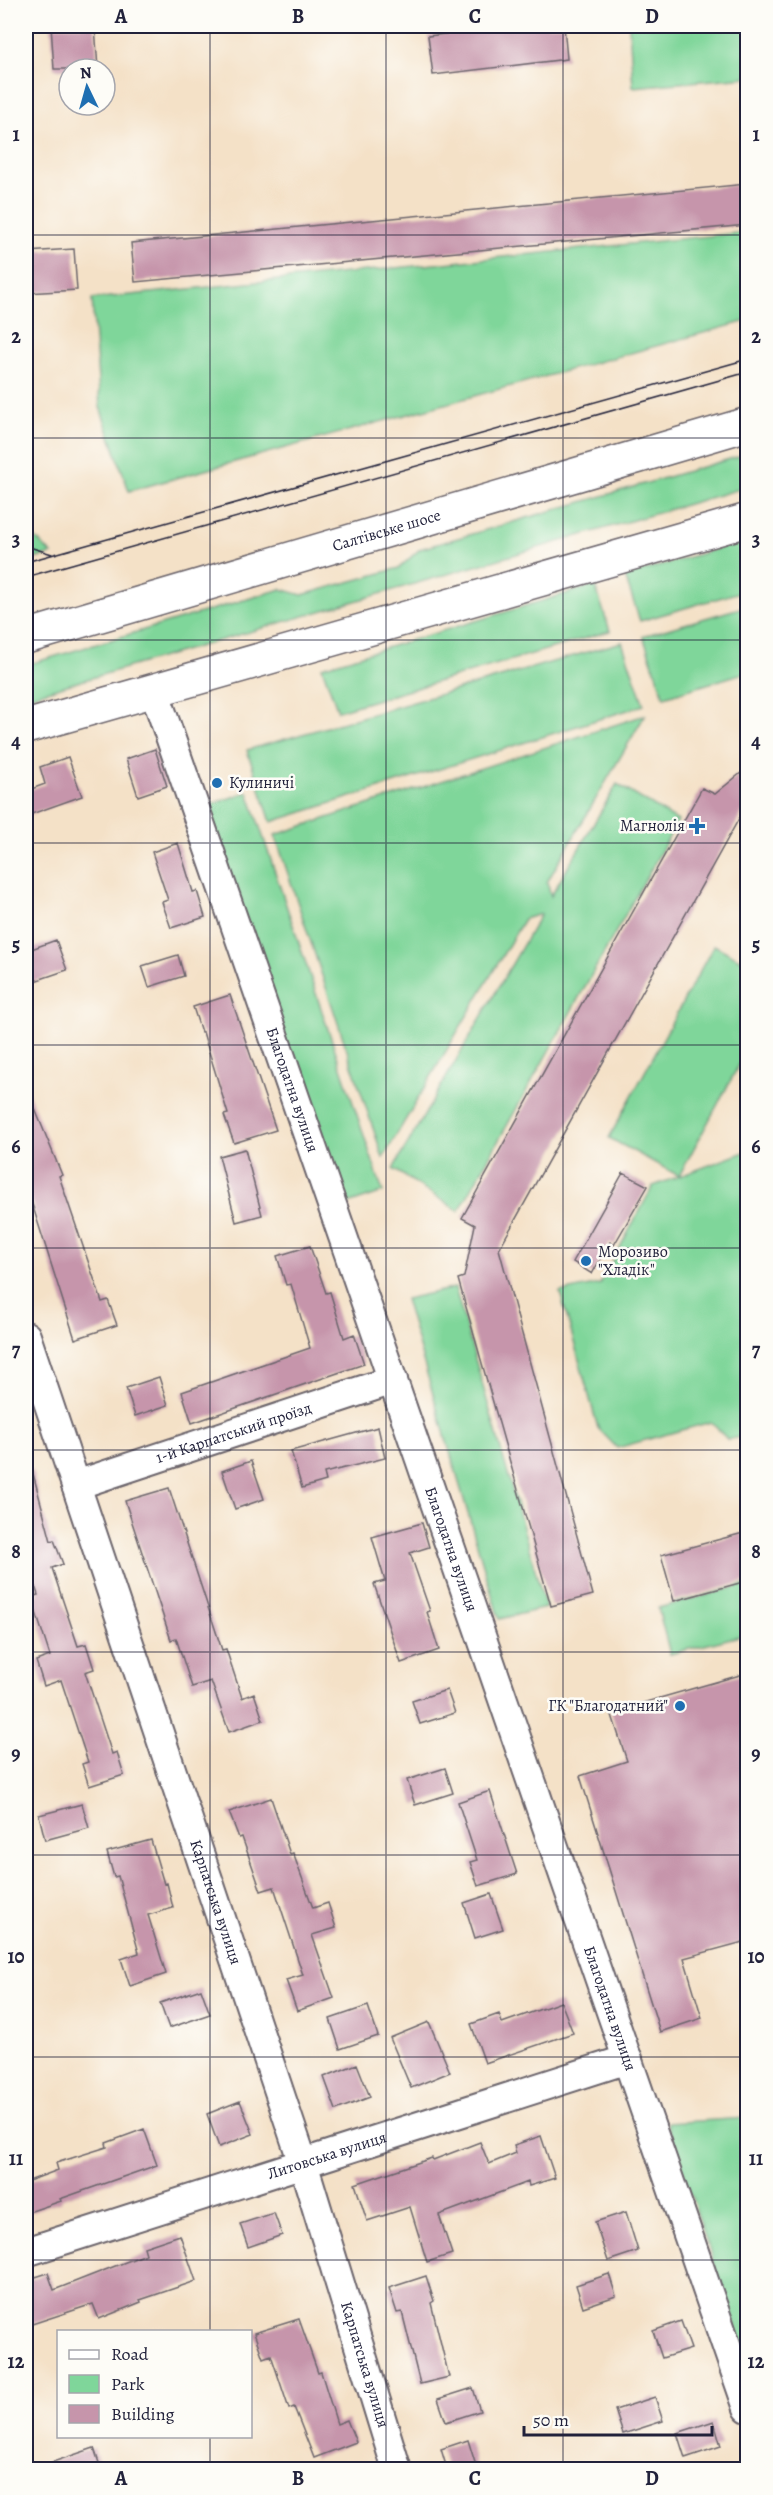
<svg xmlns="http://www.w3.org/2000/svg" width="773" height="2495" viewBox="0 0 773 2495" font-family="Alegreya,serif">
  <rect width="100%" height="100%" fill="#fdfcf7"/>
  <filter id="ink" filterUnits="userSpaceOnUse"><feTurbulence type="fractalNoise" baseFrequency=".0167" numOctaves="2"/><feDisplacementMap in="SourceGraphic" scale="12" xChannelSelector="R" yChannelSelector="G"/><feConvolveMatrix kernelMatrix="1 2 1 2 8 2 1 2 1" color-interpolation-filters="sRGB"/></filter>
  <filter id="wash" filterUnits="userSpaceOnUse"><feTurbulence type="fractalNoise" baseFrequency=".008" numOctaves="4" result="noise"/><feDisplacementMap in="SourceGraphic" scale="24" xChannelSelector="R" yChannelSelector="G"/><feGaussianBlur stdDeviation="1.35" result="paint"/><feColorMatrix in="noise" values="0 0 0 0 0 0 0 0 0 0 0 0 0 0 0 0 0 1.4 0 .05"/><feComposite in="paint" operator="in"/></filter>
  <g filter="url(#wash)">
    <rect width="100%" height="100%" fill="#f4e1c7"/>
    <path fill="#7fd69a" stroke="#507c6a" stroke-width="1.5" d="M629 26H747V77L633 87Z
      M747 232V321L129 491 100 407 92 299Z
      M747 454V487L26 697V665L281 589 302 595 399 568 420 549Z
      M26 529 52 554 26 561Z
      M747 540V590L640 621 625 576Z
      M595 585 610 631 338 711 322 667Z
      M747 606V672L664 697 643 636Z
      M622 642 644 705 271 822 247 750Z
      M645 715 547 882 551 896 617 784 678 821 459 1211 393 1169 541 914 524 919 383 1158 275 835Z
      M248 792 383 1192 342 1206 203 807Z
      M714 945 747 963V1050L679 1176 609 1138Z
      M747 1151V1435L728 1440 711 1422 617 1448 598 1428 560 1292 600 1284 653 1186Z
      M455 1288 546 1608 499 1619 405 1299Z
      M747 1584V1634L670 1654 658 1608Z
      M747 2118V2364L667 2123Z"/>
    <g id="blocks">
      <path fill="#c695ab" d="M51 26H95L98 69H54Z
        M516 26H564L567 59 433 75 428 36Z
        M747 184V225L135 282 131 243Z
        M74 249 77 290 26 293V252Z
        M155 749 167 786 138 796 126 759Z
        M68 757 82 796 26 816V791L45 784 40 767Z
        M747 768V804L499 1249 593 1595 551 1606 458 1279 464 1277 475 1225 462 1218 702 788 715 794Z
        M178 843 193 892 197 891 205 917 171 928 162 902 168 900 152 852Z
        M56 940 67 970 26 984V951Z
        M178 955 184 976 149 987 142 966Z
        M230 995 276 1130 234 1143 224 1115 228 1114 203 1032H201L193 1007Z
        M26 1087 62 1175 59 1176 102 1302 108 1300 117 1325 75 1339 26 1185Z
        M245 1149 262 1215 236 1222 219 1156Z
        M623 1173 648 1186 614 1245 610 1242 592 1274 573 1262Z
        M310 1246 326 1293 330 1292 344 1338 354 1334 364 1364 192 1423 182 1392 310 1348 291 1284 286 1285 277 1256Z
        M159 1377 168 1405 135 1416 126 1388Z
        M378 1427 385 1458 324 1473 326 1481 302 1488 291 1451Z
        M251 1461 264 1499 235 1509 222 1471Z
        M32 1470 51 1541 54 1540 63 1564 52 1568 78 1646 86 1644 94 1669 85 1672 112 1754 117 1752 124 1775 89 1786 82 1764 88 1762 61 1680 44 1686 36 1661 50 1656 31 1597 38 1595 26 1559V1471Z
        M169 1488 222 1650 226 1649 242 1698 254 1693 263 1720 229 1732 211 1681 192 1687 176 1638 171 1640 125 1501Z
        M422 1523 429 1547 410 1553 430 1611 427 1612 439 1650 401 1663 374 1584 385 1581 372 1537Z
        M747 1532V1581L674 1601 661 1555Z
        M747 1673V1700L741 1702 747 1730V1941L684 1958 702 2018 660 2032 580 1776 627 1761 611 1712Z
        M447 1690 455 1713 420 1724 412 1701Z
        M445 1768 453 1793 415 1805 407 1780Z
        M490 1791 517 1874 478 1886 470 1862 477 1860 458 1802Z
        M271 1798 290 1854 293 1853 313 1908 328 1903 336 1928 312 1935 334 1998 297 2011 286 1980 303 1975 274 1887 261 1891 242 1837 239 1838 229 1812Z
        M82 1804 89 1828 45 1840 39 1815Z
        M151 1840 164 1884 167 1883 173 1908 148 1915 166 1974 130 1986 121 1959 139 1953 118 1876 114 1877 107 1852Z
        M491 1894 503 1929 475 1938 464 1903Z
        M201 1989 210 2014 169 2028 160 2003Z
        M561 2002 573 2033 485 2063 471 2024 499 2014 502 2023Z
        M368 2006 378 2036 340 2049 330 2019Z
        M429 2022 450 2072 411 2088 390 2038Z
        M357 2064 370 2097 336 2110 324 2077Z
        M240 2101 253 2134 219 2147 207 2114Z
        M144 2129 157 2165 60 2199 61 2201 26 2213V2182L58 2170 56 2163 107 2147 106 2143Z
        M541 2136 555 2178 529 2186 528 2182 439 2215 452 2254 427 2262 410 2207 367 2221 355 2184 432 2158 433 2160 480 2142 489 2164 516 2153 514 2145Z
        M626 2212 638 2251 608 2261 595 2222Z
        M274 2213 282 2235 248 2247 240 2224Z
        M180 2235 196 2281 140 2300 141 2302 99 2319 93 2304 26 2326V2280L48 2273 54 2290 146 2254 144 2247Z
        M609 2274 616 2296 583 2307 576 2285Z
        M426 2276 434 2301 431 2303 449 2377 420 2384 402 2312 397 2313 389 2288Z
        M299 2319 318 2373 321 2372 337 2424 347 2420 356 2442 314 2458 294 2407 289 2409 271 2355 263 2358 254 2333Z
        M681 2321 691 2349 662 2358 653 2331Z
        M473 2388 480 2411 446 2422 438 2399Z
        M655 2397 663 2421 623 2434 615 2410Z
        M714 2421 721 2446 685 2458 677 2433Z
        M468 2440 477 2469H447L441 2449Z
        M94 2448 101 2469H41V2466Z"/>
    </g>
  </g>
  <g filter="url(#ink)">
    <use href="#blocks" fill-opacity="0" stroke="#6c656c" stroke-width="1.5"/>
    <g fill="none" stroke-linecap="round" stroke-linejoin="round">
      <defs>
        <g id="minor">
          <path id="s1" d="M154 690 748 2408"/>
          <path id="s2" d="M26 1336 303 2163 397 2470"/>
          <path id="s3" d="M76 1485 393 1380"/>
          <path id="s4" d="M26 2252 628 2059"/>
        </g>
        <g id="primary">
          <path id="s5" d="M26 637 748 424"/>
          <path d="M26 727 748 520"/>
        </g>
      </defs>
      <use href="#minor" stroke="#6c656c" stroke-width="32"/>
      <use href="#primary" stroke="#6c656c" stroke-width="36"/>
      <use href="#minor" stroke="#fff" stroke-width="28"/>
      <use href="#primary" stroke="#fff" stroke-width="33"/>
      <path stroke="#22223b" stroke-width="1.5" d="M26 546 52 554
        M26 562 748 359
        M26 577 748 372"/>
    </g>
  </g>
  <path fill="none" stroke="#22223b" stroke-width="1.5" stroke-opacity="0.55" d="M210 26V2332M386 26V2470M563 26V2470M26 235H748M26 438H748M26 640H748M26 843H748M26 1045H748M26 1248H748M26 1450H748M26 1652H748M26 1855H748M26 2057H748M26 2260H748M210 2436V2470"/>
  <g fill="#1f6fb2" stroke="#fdfcf7" stroke-width="2">
    <circle cx="217" cy="783" r="6"/>
    <path d="M694 817h6v6h6v6h-6v6h-6v-6h-6v-6h6z"/>
    <circle cx="586" cy="1261" r="6"/>
    <circle cx="680" cy="1706" r="6"/>
  </g>
  <g text-anchor="middle" dominant-baseline="central" stroke-width="5" stroke-linejoin="round" paint-order="stroke">
    <g font-size="16" fill="#22223b" stroke="#fdfcf7">
      <text stroke="none"><textPath href="#s5" startOffset="376">Салтівське шосе</textPath></text>
      <text stroke="none"><textPath href="#s1" startOffset="423">Благодатна вулиця</textPath></text>
      <text stroke="none"><textPath href="#s3" startOffset="166">1-й Карпатський проїзд</textPath></text>
      <text stroke="none"><textPath href="#s1" startOffset="909">Благодатна вулиця</textPath></text>
      <text stroke="none"><textPath href="#s2" startOffset="597">Карпатська вулиця</textPath></text>
      <text stroke="none"><textPath href="#s1" startOffset="1395">Благодатна вулиця</textPath></text>
      <text stroke="none"><textPath href="#s4" startOffset="316">Литовська вулиця</textPath></text>
      <text stroke="none"><textPath href="#s2" startOffset="1083">Карпатська вулиця</textPath></text>
    </g>
    <g font-size="16" fill="#22223b" stroke="#fdfcf7" text-anchor="start">
      <text x="229" y="783">Кулиничі</text>
      <text x="685" y="826" text-anchor="end">Магнолія</text>
      <text x="598" y="1252">Морозиво<tspan x="598" dy="18">"Хладік"</tspan></text>
      <text x="668" y="1706" text-anchor="end">ГК "Благодатний"</text>
    </g>
  </g>
  <rect width="773" height="2495" fill="none" stroke="#fdfcf7" stroke-width="66"/>
  <rect x="57" y="2330" width="195" height="108" fill="#fdfcf7" stroke="#a5a5ac" stroke-width="1.5"/>
  <rect x="69" y="2350" width="30" height="9" fill="#ffffff" stroke="#a5a5ac" stroke-width="1.5"/>
  <text x="111" y="2360" font-size="18" fill="#22223b">Road</text>
  <rect x="69" y="2375" width="30" height="18" fill="#7fd69a" stroke="#a5a5ac" stroke-width="1.5"/>
  <text x="111" y="2390" font-size="18" fill="#22223b">Park</text>
  <rect x="69" y="2405" width="30" height="18" fill="#c695ab" stroke="#a5a5ac" stroke-width="1.5"/>
  <text x="111" y="2420" font-size="18" fill="#22223b">Building</text>
  <g transform="translate(87 87) rotate(355)"><circle r="28" fill="#fdfcf7" stroke="#a5a5ac" stroke-width="1.5"/>
  <path d="M0-4.5L10 22L0 15L-10 22Z" fill="#1f6fb2"/>
  <text y="-9" font-size="16" font-weight="bold" text-anchor="middle" fill="#22223b">N</text>
  </g>
  <path d="M524 2426v9h188v-9" fill="none" stroke="#22223b" stroke-width="3"/>
  <text x="533" y="2426" font-size="18" fill="#22223b" stroke="#fdfcf7" stroke-width="4.5" paint-order="stroke">50 m</text>
  <rect x="33" y="33" width="707" height="2429" fill="none" stroke="#22223b" stroke-width="2"/>
  <g font-size="20" text-anchor="middle" font-weight="bold" fill="#22223b">
    <text x="121" y="23">A</text>
    <text x="298" y="23">B</text>
    <text x="475" y="23">C</text>
    <text x="652" y="23">D</text>
    <text x="16" y="141">1</text>
    <text x="756" y="141">1</text>
    <text x="16" y="343">2</text>
    <text x="756" y="343">2</text>
    <text x="16" y="546">3</text>
    <text x="756" y="546">3</text>
    <text x="16" y="748">4</text>
    <text x="756" y="748">4</text>
    <text x="16" y="951">5</text>
    <text x="756" y="951">5</text>
    <text x="16" y="1153">6</text>
    <text x="756" y="1153">6</text>
    <text x="16" y="1356">7</text>
    <text x="756" y="1356">7</text>
    <text x="16" y="1558">8</text>
    <text x="756" y="1558">8</text>
    <text x="16" y="1760">9</text>
    <text x="756" y="1760">9</text>
    <text x="16" y="1963">10</text>
    <text x="756" y="1963">10</text>
    <text x="16" y="2165">11</text>
    <text x="756" y="2165">11</text>
    <text x="16" y="2368">12</text>
    <text x="756" y="2368">12</text>
    <text x="121" y="2485">A</text>
    <text x="298" y="2485">B</text>
    <text x="475" y="2485">C</text>
    <text x="652" y="2485">D</text>
  </g>
</svg>
